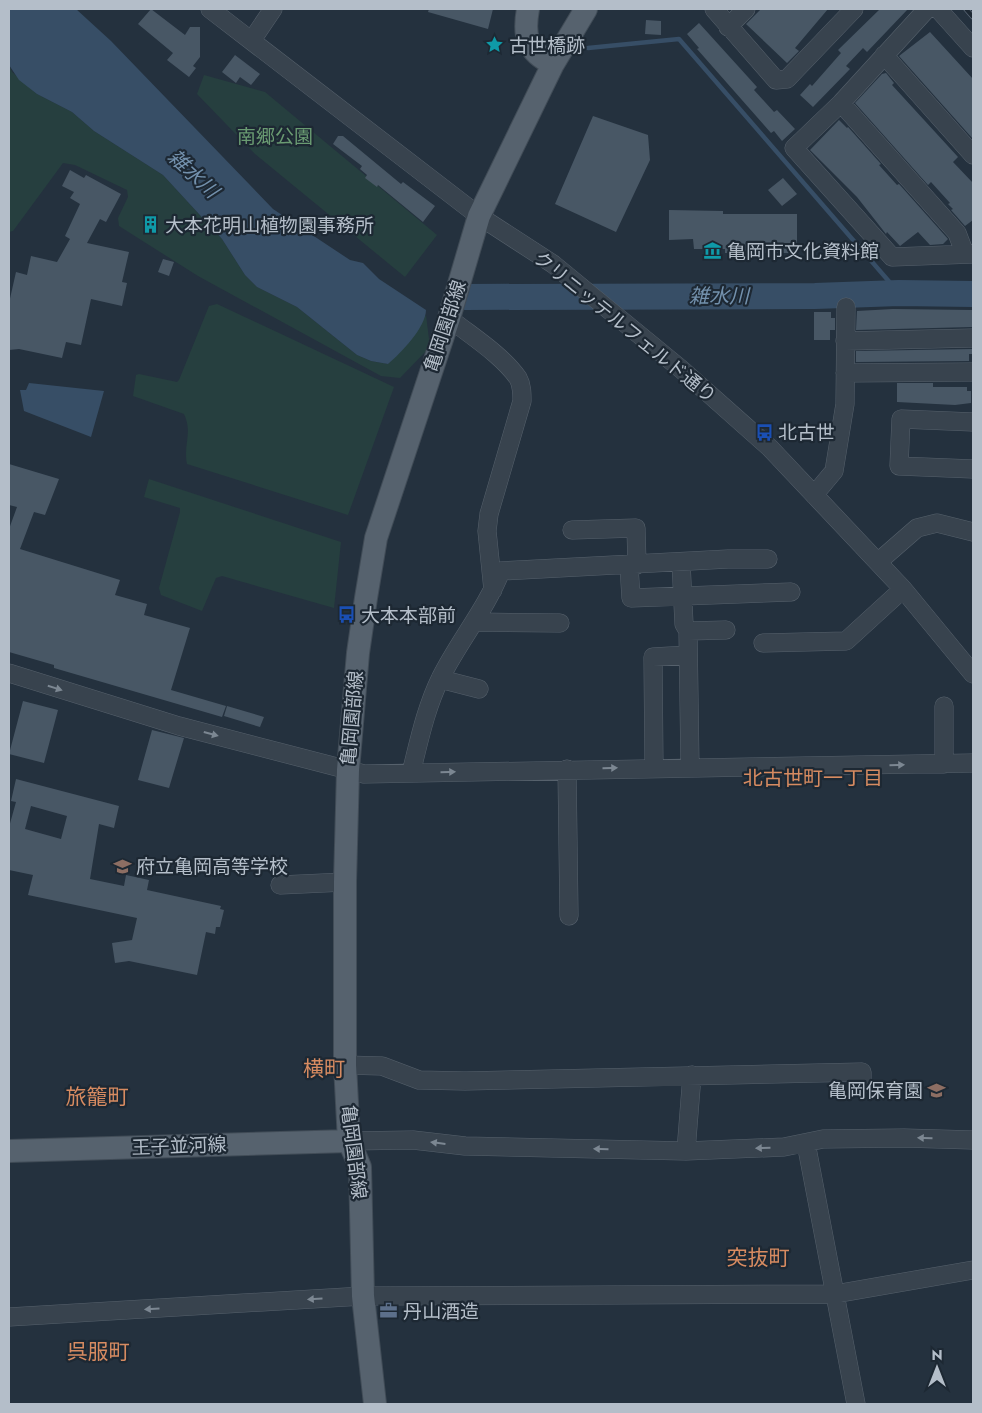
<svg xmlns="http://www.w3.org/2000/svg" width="982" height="1413" viewBox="0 0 982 1413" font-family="Jost,'Noto Sans JP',sans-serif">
  <rect width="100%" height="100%" fill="#24313e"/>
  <path fill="#263f3f" d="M9 65 12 72 37 94 72 112 94 131 163 175 222 239 245 275 257 287 297 307 357 355 371 361 388 364 414 335 426 315 430 347 400 378 381 376 198 276 119 226 118 218 128 197 127 190 75 165 63 163 13 231 9 232Z
    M204 75 265 92 437 235 405 277 255 154 197 94Z
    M217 304 394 387 348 515 187 464C183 444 193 433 184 414L133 396 136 375 139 374 177 382 179 380 209 306Z
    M149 479 341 542 334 608 222 576 216 578 202 611 161 595 159 588 180 512V508L144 497Z"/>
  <path fill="#374e66" d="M9 9H76L111 41 273 209 350 260 363 263 379 279 426 310C426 327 401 353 388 364L371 361 357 355 297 307 257 287 245 275 222 239 163 175 94 131 72 112 37 94 19 80 9 65Z
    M29 383 104 391 91 437 24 411 20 390H26Z"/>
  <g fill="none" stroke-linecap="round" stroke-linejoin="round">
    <path stroke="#374e66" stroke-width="4.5" d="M588 48 679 39 899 293"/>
    <path stroke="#374e66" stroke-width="26" d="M465 297 815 296 899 293 973 294"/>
  </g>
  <path fill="#485765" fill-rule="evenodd" d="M151 9 185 35 190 27H200V57L193 66 196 68 189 77 167 60 173 53 138 24Z
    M429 9H493L488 29 428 12Z
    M761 9H828L795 48 799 51 787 63 746 24Z
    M880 9H908L867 52 863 48 846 66 850 69 813 107 800 95 810 84 812 86 841 53 838 50Z
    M646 20 661 21V35L645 34Z
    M699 23 757 87 754 90 774 112 777 110 795 129 782 141 774 131 771 133 697 49 699 48 687 34Z
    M930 32 973 79V139L899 56Z
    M235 55 260 74 251 85 240 77 236 83 222 72Z
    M886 73 894 83 892 85 958 157 953 162 973 183V220L965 226 951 210 953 209 948 204 950 203 931 182 928 185 855 103 882 74Z
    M593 116 648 135 650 160 616 232 555 204Z
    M839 120 847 128 848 127 881 164 879 165 897 185 899 184 948 239 943 244 930 245 918 232 900 246 887 232 886 234 857 197 810 150Z
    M338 136H343L401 184 403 182 435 206 423 222 378 185 377 187 365 178 367 175 360 169 362 166 333 144Z
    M70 170 84 178 86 175 121 194 106 222 100 219 87 243 129 252 122 282 127 283 122 306 91 299 81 345 66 342 62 358 19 349 9 350V303L16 272 27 275 31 256 57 262 70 239 65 236 80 204 70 198 74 192 62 186Z
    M783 178 797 194 782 206 768 190Z
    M669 210 723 211V214H797V253H725V249H694L693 239 669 240Z
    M163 259 174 262 169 276 158 272Z
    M893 309 972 310V327L856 330 857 311Z
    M814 312H831V318H835V330H830V340H814Z
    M972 349V354H969V361L856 362V351Z
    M897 383H933V387H967V391H971V403L955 405 897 402Z
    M9 464 59 479 45 515 34 512 20 549 120 580 115 595 147 604 144 615 190 628 171 690 226 706 222 717 54 668V665L9 652V529L17 507 9 505Z
    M23 701 58 710 44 763 9 754Z
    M227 706 264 717 260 727 224 716Z
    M152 730 184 738 169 788 138 780Z
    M16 779 119 806 114 828 99 824 90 879 124 886 126 875 149 880 147 890 221 906 220 909 224 910 220 927H216L215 934 206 932 197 975 129 961 115 963 112 943 132 940 137 918 28 895 33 875 9 870V827L16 802 11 801ZM31 806 67 816 61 839 25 829Z"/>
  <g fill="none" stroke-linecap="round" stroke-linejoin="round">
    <defs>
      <path id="minor" d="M210 9 479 216 553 264 681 369 770 448 903 589 973 674
        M714 9 776 80 787 79 854 9
        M927 9 841 103 794 148 892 257 973 254
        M938 9 973 48
        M728 27 746 9
        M252 40 273 9
        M884 55 973 155
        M841 103 957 233 965 254
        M449 318C471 336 501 354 518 378 522 385 522 393 522 401L489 514 487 531 493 590
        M845 341 973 338
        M845 373 973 372
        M973 422 901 419 899 466 973 469
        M814 495 834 471 845 404 846 307
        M572 530 636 528 637 565
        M681 562 684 624 688 631 690 767
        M878 562 917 528 937 523 973 532
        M629 566 631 598 791 592
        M474 622 560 623
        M688 631 726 630
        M763 643 846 641 903 589
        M9 673 179 726 364 774 973 763
        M440 679 479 689
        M944 764V706
        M654 767 653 657 688 655
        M567 769 569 916
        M411 773C419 741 426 707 441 677 459 641 486 609 501 571L728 559H768
        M280 885 345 882
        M345 1065 382 1066 419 1080 465 1081 862 1072V1085
        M349 1141 413 1140 465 1146 686 1151 784 1147 823 1139 904 1138 973 1140
        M806 1143 856 1404
        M686 1151 692 1075
        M9 1317 363 1296 835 1294 973 1270"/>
      <path id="major" d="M528 9C523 36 527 52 553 64
        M9 1151 349 1141
        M375 1404 363 1296 360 1167 349 1141 345 1065V882L348 770 358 653 366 598 376 538 449 318 479 216 553 64 586 9"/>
    </defs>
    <use href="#minor" stroke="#56616c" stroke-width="19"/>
    <use href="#major" stroke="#414c57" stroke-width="24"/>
    <use href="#minor" stroke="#38434e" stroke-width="18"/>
    <use href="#major" stroke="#56626e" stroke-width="22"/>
    <defs>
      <path id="rail" d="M966 9 973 17"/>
    </defs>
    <use href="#rail" stroke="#5a6775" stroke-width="5.5"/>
    <use href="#rail" stroke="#1d2833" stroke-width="4" stroke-dasharray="11" stroke-linecap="butt"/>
  </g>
  <defs><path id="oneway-solid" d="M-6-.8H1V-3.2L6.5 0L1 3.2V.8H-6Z" transform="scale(1.25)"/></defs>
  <g fill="#7c8792">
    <use href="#oneway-solid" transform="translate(55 688) rotate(17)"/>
    <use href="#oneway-solid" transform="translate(211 734) rotate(15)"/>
    <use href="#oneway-solid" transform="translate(897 765) rotate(-1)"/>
    <use href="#oneway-solid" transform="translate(610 768) rotate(-1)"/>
    <use href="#oneway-solid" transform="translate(448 772) rotate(-1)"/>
    <use href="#oneway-solid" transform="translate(925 1138) rotate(-178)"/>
    <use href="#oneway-solid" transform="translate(438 1143) rotate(-173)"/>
    <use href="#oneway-solid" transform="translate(763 1148) rotate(178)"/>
    <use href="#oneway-solid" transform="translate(601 1149) rotate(-179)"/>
    <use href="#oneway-solid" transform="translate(315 1299) rotate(177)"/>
    <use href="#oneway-solid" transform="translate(152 1309) rotate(177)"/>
  </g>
  <defs>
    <symbol id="sight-bare" viewBox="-9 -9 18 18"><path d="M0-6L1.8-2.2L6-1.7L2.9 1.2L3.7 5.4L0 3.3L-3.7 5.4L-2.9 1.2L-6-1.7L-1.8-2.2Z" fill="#0f9aa8" stroke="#1d2833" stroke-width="2.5" paint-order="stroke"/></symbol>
    <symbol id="building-bare" viewBox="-9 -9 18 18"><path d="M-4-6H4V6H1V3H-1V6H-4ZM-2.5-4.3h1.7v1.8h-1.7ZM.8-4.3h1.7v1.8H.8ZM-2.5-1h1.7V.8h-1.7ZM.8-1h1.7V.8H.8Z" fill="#0f9aa8" stroke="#1d2833" stroke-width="2.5" paint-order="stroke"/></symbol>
    <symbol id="museum-bare" viewBox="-9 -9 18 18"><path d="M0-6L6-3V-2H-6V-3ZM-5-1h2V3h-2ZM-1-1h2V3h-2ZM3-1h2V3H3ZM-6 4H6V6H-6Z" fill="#0f9aa8" stroke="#1d2833" stroke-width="2.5" paint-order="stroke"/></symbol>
    <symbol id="bus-bare" viewBox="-9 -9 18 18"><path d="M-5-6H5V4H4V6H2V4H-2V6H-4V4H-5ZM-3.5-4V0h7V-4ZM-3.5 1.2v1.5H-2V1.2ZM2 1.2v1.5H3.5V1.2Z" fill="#1a4fb4" stroke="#1d2833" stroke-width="2.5" paint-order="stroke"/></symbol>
    <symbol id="school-bare" viewBox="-9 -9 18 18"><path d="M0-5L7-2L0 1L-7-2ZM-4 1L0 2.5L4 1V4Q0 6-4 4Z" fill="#8d6e63" stroke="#1d2833" stroke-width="2.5" paint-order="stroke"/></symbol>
    <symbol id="office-bare" viewBox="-9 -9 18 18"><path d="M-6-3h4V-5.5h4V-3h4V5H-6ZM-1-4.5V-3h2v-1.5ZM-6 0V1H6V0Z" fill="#5c6f8a" stroke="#1d2833" stroke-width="2.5" paint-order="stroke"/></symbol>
  </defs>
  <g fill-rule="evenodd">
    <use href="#sight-bare" x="482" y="32" width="25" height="25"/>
    <use href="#building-bare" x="138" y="212" width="25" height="25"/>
    <use href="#museum-bare" x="700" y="238" width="25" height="25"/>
    <use href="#bus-bare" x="752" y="420" width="25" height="25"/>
    <use href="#bus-bare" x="334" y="602" width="25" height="25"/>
    <use href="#school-bare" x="110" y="854" width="25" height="25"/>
    <use href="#school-bare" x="924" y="1078" width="25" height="25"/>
    <use href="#office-bare" x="376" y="1298" width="25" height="25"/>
  </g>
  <g text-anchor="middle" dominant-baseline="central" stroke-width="4.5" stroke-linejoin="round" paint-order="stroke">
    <g font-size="19" fill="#b4bec9" stroke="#1d2833" text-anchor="start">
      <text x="509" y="45">古世橋跡</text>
      <text x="165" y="225">大本花明山植物園事務所</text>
      <text x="727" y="251">亀岡市文化資料館</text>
      <text x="778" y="432">北古世</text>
      <text x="361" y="615">大本本部前</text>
      <text x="136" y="866">府立亀岡高等学校</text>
      <text x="923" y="1090" text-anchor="end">亀岡保育園</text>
      <text x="403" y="1311">丹山酒造</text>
    </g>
    <g font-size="19" fill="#6a9b72" stroke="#1d2833">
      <text x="275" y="136">南郷公園</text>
    </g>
    <g font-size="19" fill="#b4bec9" stroke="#1d2833">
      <text transform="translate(445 326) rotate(-72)">亀岡園部線</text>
      <text transform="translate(625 327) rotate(39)">クリニッテルフェルド通り</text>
      <text transform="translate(352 718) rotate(-85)">亀岡園部線</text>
      <text transform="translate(179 1146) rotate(-2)">王子並河線</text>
      <text transform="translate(354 1152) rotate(83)">亀岡園部線</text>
    </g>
    <g font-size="20" font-style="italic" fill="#7391ad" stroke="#1d2833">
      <text transform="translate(193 174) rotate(43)">雑水川</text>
      <text x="719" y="296">雑水川</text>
    </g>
    <g font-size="20" fill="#d78b61" stroke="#1d2833">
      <text x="813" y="778">北古世町一丁目</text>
    </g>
    <g font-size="21" fill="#d78b61" stroke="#1d2833">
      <text x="324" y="1069">横町</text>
      <text x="97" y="1097">旅籠町</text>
      <text x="758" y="1258">突抜町</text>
      <text x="98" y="1352">呉服町</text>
    </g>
  </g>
  <rect width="982" height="1413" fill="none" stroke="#b4bec9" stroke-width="20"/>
  <g transform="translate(937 1368)" stroke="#1d2833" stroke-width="4" paint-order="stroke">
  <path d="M0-4L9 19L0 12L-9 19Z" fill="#b4bec9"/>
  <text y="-8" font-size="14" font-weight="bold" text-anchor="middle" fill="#b4bec9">N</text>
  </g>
</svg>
